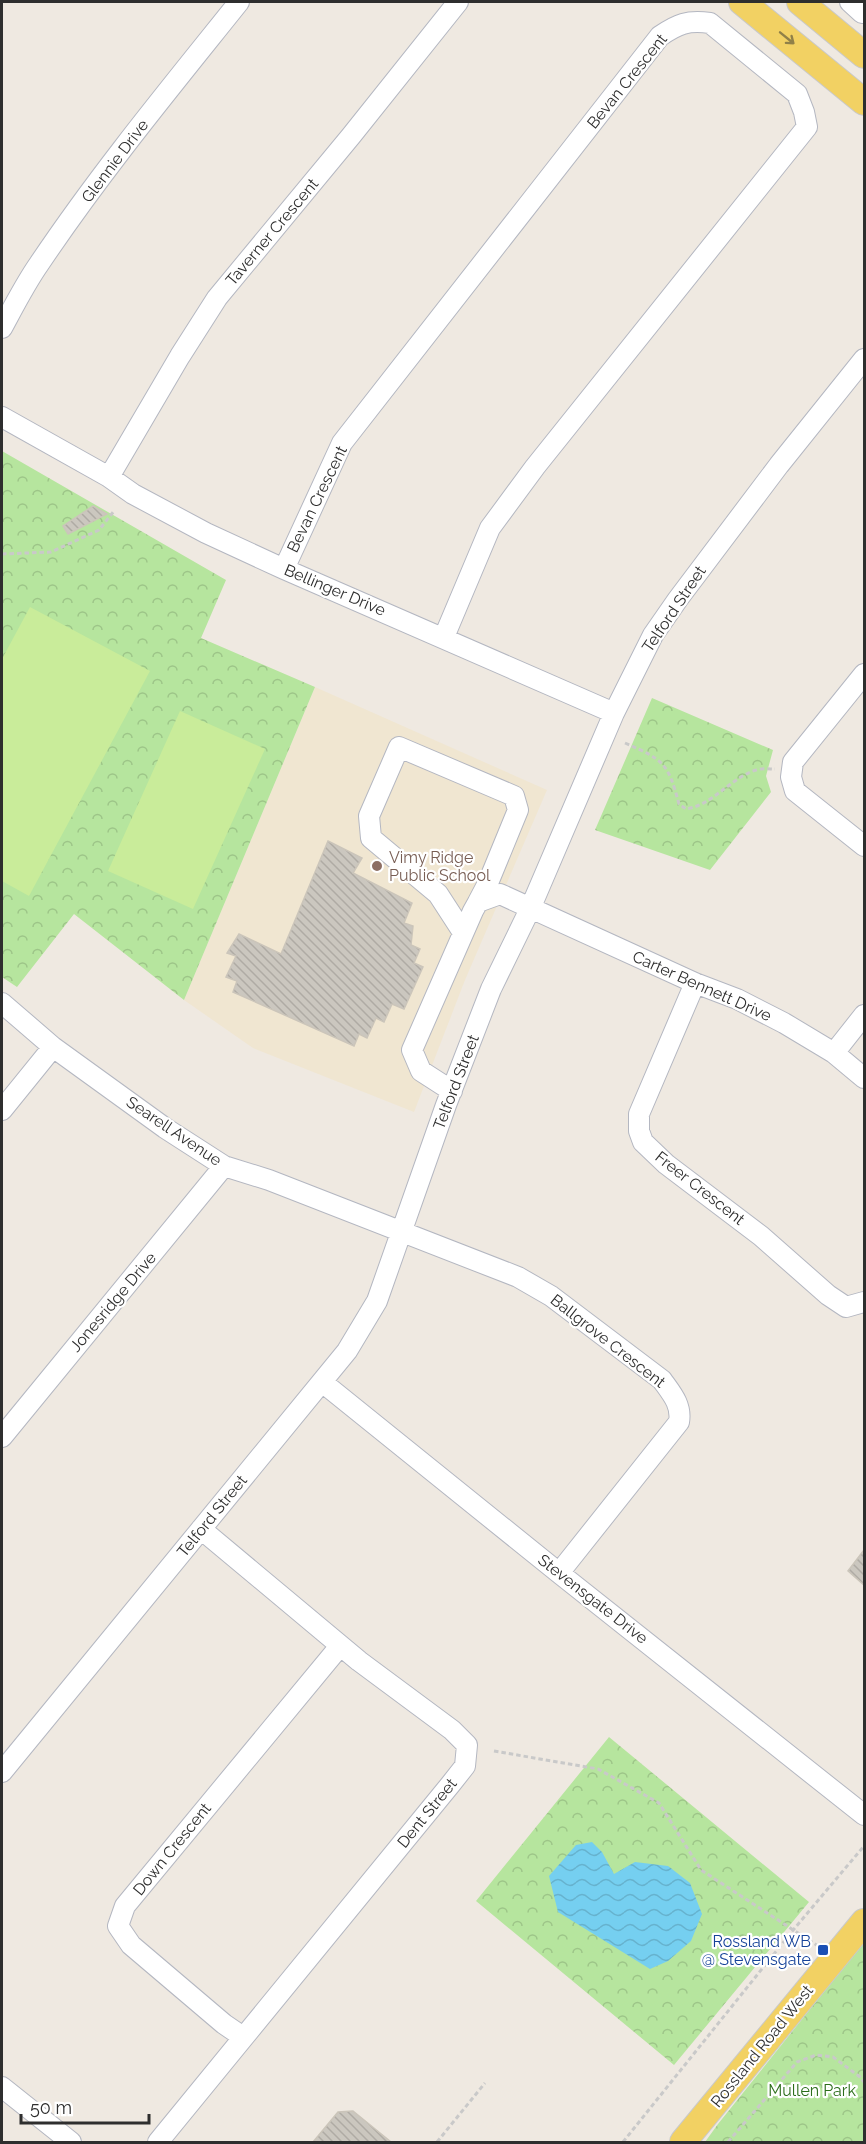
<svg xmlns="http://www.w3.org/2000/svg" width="866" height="2144" viewBox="0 0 866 2144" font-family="Raleway,sans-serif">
  <defs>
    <pattern id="forest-crowns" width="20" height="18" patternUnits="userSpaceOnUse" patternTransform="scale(1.5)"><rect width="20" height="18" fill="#b6e59e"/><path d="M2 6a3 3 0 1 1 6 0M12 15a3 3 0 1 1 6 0" fill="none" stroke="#9dc588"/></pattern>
    <pattern id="water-waves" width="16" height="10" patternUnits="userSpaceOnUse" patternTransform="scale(1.5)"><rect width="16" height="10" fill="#75cff0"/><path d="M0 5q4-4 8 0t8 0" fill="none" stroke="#66b2ce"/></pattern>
    <pattern id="building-back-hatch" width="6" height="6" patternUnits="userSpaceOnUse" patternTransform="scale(1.5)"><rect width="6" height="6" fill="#cbc7bf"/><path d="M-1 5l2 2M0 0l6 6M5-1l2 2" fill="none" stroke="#afaba4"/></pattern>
  </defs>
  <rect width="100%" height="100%" fill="#efe9e1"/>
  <path fill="#f0e6d1" d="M315 687 547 790 465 980 414 1112 253 1048 184 1000Z"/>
  <path fill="url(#forest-crowns)" d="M2 451 226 580 201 638 315 687 184 1000 74 914 17 987 2 977Z
    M652 698 773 750 766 776 771 792 710 870 595 830Z
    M609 1737 809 1902 674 2065 476 1901Z
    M864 1942V2142H705L718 2124Z"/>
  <path fill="#c9ec9a" d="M30 607 150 671 29 896 2 881V659Z
    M180 711 265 749 193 909 108 871Z"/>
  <path fill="url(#water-waves)" d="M592 1842 602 1852 614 1874 635 1862 668 1866 690 1883 702 1914 691 1941 668 1961 650 1969 558 1912 549 1876 576 1845Z"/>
  <path fill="url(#building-back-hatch)" stroke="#cbc5ba" stroke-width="1.5" d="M93 506 107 514 68 534 63 526Z
    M328 841 362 858 353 873 412 903 404 923 413 926 411 945 420 949 414 963 423 967 404 1009 392 1004 384 1022 376 1018 367 1038 359 1034 354 1046 233 992 237 981 226 977 236 956 227 953 239 934 281 954Z
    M864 1550V1585L848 1571Z
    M353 2111 391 2142H313L338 2112Z"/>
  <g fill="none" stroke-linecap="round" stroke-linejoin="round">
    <defs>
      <path id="minor" d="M850 2 862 13
        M2 328C14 306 25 284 39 264 100 173 171 87 239 2
        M2 417 109 477 133 494 206 533 284 569 614 713
        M109 477 180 356 217 298 351 136 458 2
        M284 569 342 443 660 36C678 24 687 20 710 23L797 94 804 112 807 127 535 467 490 528 444 637
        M864 674 793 762 791 777 795 791 864 846
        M462 931 438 894 371 838 369 816 399 747 514 796 518 810 488 883 478 902
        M695 983 639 1114V1131L643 1142 666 1164 761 1236 828 1295 846 1307 864 1302
        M2 1003 53 1047 165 1128 224 1166 269 1180 518 1277 551 1296 662 1380C672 1394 682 1405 679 1422L559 1573
        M834 1053 864 1015
        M452 1091 421 1071 412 1050 473 911 478 902 500 894 695 983 737 999 784 1023 834 1053 864 1078
        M2 1110 53 1047
        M322 1382 559 1573 864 1815
        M2 1437 224 1166
        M2 1772 347 1351 377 1301 446 1105 491 989 530 909 614 713 653 635 678 599 779 465 864 359
        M243 2037 224 2024 131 1945 118 1926 125 1906 340 1646
        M2 2087 71 2142
        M158 2142 450 1785 465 1766 467 1745 452 1730 359 1661 201 1529"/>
      <path id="major" d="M742 2 864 102
        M800 2 864 55
        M683 2142 864 1922"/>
    </defs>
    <use href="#minor" stroke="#b4b7c1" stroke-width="22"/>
    <use href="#major" stroke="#c9c9c9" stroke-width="28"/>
    <path stroke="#c9c9c9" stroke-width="3" stroke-dasharray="4.5 3" stroke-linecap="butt" d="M2 554 51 552 99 530 114 511
      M625 743C664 760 668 763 679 804L686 809C713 805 730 778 756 770 762 768 769 769 775 769
      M494 1751 598 1769 659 1803 701 1870 818 1946
      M437 2142 485 2083
      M623 2142 794 1929 864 1846
      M728 2142 797 2062 816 2055 833 2057 860 2077 864 2082"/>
    <use href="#minor" stroke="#fff" stroke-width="20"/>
    <use href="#major" stroke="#f2d163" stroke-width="26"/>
  </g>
  <defs><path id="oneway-shaft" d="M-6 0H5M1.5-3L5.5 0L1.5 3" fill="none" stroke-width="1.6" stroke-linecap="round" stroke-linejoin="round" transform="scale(1.5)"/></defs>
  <use stroke="#908048" href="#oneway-shaft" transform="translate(787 38) rotate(39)"/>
  <circle fill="#8d6e63" stroke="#fff" stroke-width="2" cx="377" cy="866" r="6"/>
  <rect fill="#1a4fb4" stroke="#fff" stroke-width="2" x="817" y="1944" width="12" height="12" rx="3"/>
  <g text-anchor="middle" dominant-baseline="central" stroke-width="4.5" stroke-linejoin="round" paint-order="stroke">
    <g font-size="16" fill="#2e2e2e" stroke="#fff">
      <text transform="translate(627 81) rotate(-51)">Bevan Crescent</text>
      <text transform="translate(115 161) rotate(-53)">Glennie Drive</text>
      <text transform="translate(272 232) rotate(-50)">Taverner Crescent</text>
      <text transform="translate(317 499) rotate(-64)">Bevan Crescent</text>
      <text transform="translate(335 590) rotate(23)">Bellinger Drive</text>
      <text transform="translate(674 609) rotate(-56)">Telford Street</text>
      <text transform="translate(702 986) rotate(24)">Carter Bennett Drive</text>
      <text transform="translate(456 1082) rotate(-69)">Telford Street</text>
      <text transform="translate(174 1131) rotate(34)">Searell Avenue</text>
      <text transform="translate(700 1188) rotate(38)">Freer Crescent</text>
      <text transform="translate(113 1302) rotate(-50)">Jonesridge Drive</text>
      <text transform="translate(608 1341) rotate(38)">Ballgrove Crescent</text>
      <text transform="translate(212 1516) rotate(-51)">Telford Street</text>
      <text transform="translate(593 1599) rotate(38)">Stevensgate Drive</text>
      <text transform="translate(427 1813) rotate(-51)">Dent Street</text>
      <text transform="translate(172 1849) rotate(-51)">Down Crescent</text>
      <text transform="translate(762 2046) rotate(-51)">Rossland Road West</text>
    </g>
    <g font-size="16" fill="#785e54" stroke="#fff" text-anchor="start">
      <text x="389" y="857">Vimy Ridge<tspan x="389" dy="18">Public School</tspan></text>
    </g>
    <g font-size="16" fill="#164399" stroke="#fff" text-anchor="end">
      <text x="811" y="1941">Rossland WB<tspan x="811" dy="18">@ Stevensgate</tspan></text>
    </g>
    <g font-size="16" fill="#2c6e1b" stroke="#fff">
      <text x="812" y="2090">Mullen Park</text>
    </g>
  </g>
  <rect width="866" height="2144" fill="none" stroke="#2e2e2e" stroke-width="6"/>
  <path d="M21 2114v9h128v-9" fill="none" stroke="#2e2e2e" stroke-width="3"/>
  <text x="30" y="2114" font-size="18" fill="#2e2e2e" stroke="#ffffff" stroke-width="4.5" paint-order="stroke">50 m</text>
</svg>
